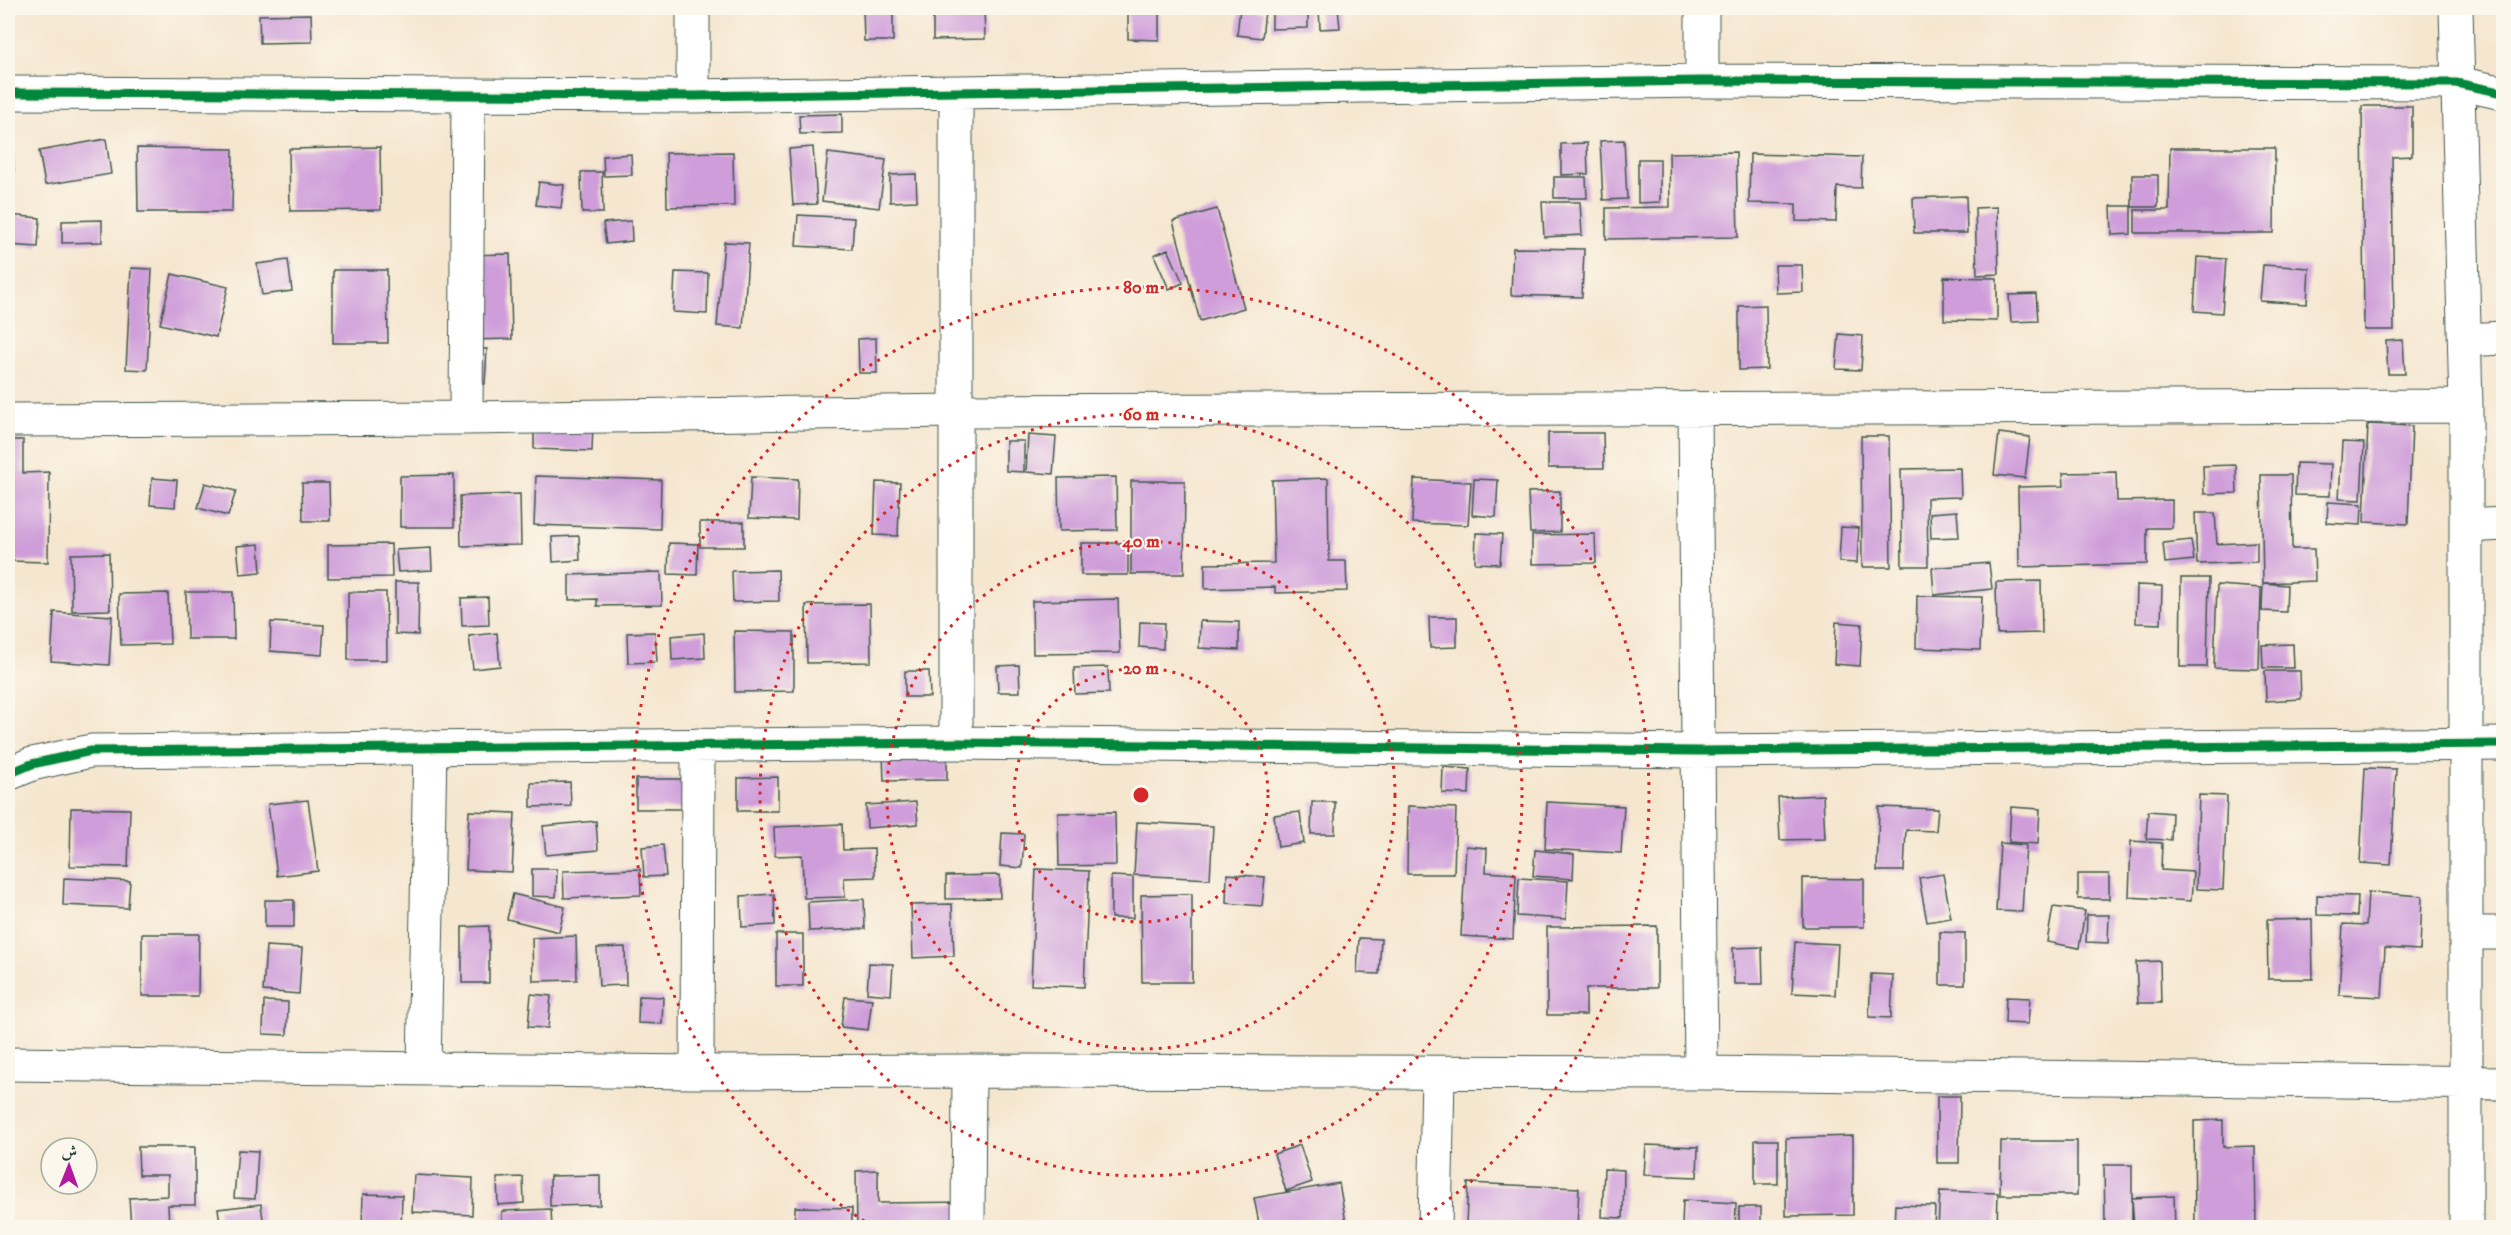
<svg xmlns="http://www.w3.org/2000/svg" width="2511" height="1235" viewBox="0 0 2511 1235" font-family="'IM FELL DW Pica',Amiri,serif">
  <rect width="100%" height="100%" fill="#fbf7ec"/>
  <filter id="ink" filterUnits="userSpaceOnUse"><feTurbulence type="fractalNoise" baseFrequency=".0167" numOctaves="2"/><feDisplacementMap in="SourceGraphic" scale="12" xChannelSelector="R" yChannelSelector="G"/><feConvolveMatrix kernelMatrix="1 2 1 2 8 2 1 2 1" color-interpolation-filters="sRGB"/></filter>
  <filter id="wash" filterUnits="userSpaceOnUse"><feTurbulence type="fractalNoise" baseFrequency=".008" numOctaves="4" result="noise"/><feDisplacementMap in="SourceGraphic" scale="24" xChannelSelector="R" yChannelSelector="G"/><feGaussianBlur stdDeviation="1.35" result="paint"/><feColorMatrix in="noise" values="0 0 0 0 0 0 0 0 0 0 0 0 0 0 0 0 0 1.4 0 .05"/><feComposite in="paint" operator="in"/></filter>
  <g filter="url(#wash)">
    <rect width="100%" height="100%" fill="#f5e6cf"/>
    <g id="blocks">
      <path fill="#cf9eda" d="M863 8H893V41H864Z
        M933 8H984L985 39 933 40Z
        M1128 8H1159V40L1128 39Z
        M1240 8 1265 11 1262 38 1237 35Z
        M1272 8H1308V28L1272 29Z
        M1319 8H1338L1340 28 1320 29Z
        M311 14 312 42 260 43 259 15Z
        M8 96H12L14 183 8 184Z
        M2362 106H2412V156L2392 157 2394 330H2364Z
        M842 114V133L800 134 799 115Z
        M106 139 111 174 45 185 39 151Z
        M1624 140 1627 199 1603 200 1600 141Z
        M1587 143 1588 174 1561 175V144Z
        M380 147 381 210 290 211 289 149Z
        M813 147 817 204 793 205 789 149Z
        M137 148 233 149 232 212H138Z
        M2170 148H2275L2274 233H2135V210H2169Z
        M733 152 734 206 667 207 666 153Z
        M1736 152 1738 237 1606 239V208L1670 207 1669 153Z
        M828 153 886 160 879 208 822 201Z
        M631 154 632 175 604 176 603 156Z
        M1750 154 1862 157 1861 188 1837 187 1836 222 1796 221V204L1749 203Z
        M1638 159H1660V202L1638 203Z
        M581 172H602L603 213H582Z
        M916 174 917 201 890 202V175Z
        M2132 175H2158V207H2132Z
        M1554 177H1586L1587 198H1554Z
        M539 182 564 185 561 208 536 205Z
        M1966 196 1967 233H1914L1913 198Z
        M1542 202H1580L1582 235 1544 237Z
        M2111 206H2131V234L2112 235Z
        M1997 207 1999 274 1977 275 1975 208Z
        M1217 209 1244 308 1200 321 1173 221Z
        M8 215 40 218 38 247 8 245Z
        M798 215 854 218 852 249 796 246Z
        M102 220V242L62 243V221Z
        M631 221 632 241 606 244 603 223Z
        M724 242 749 243 743 328 717 326Z
        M1513 248 1584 249 1582 297 1511 295Z
        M1168 249 1183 283 1169 289 1154 255Z
        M510 254 512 339 467 340 466 255Z
        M2197 257 2226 259 2222 313 2194 311Z
        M288 260 292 291 262 295 257 264Z
        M1775 265H1802L1803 292 1776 293Z
        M2263 265 2309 268 2307 304 2260 301Z
        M131 268 152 269 147 370 126 369Z
        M333 270H387L388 343H333Z
        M675 272 708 273 707 314 673 312Z
        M172 274 228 287 216 337 160 324Z
        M1944 277 1997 278V321L1944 320Z
        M2036 294 2038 321 2011 322 2009 295Z
        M1766 305 1767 369 1739 370V306Z
        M1839 334 1863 336 1861 370 1836 369Z
        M876 338 877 373H859L858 339Z
        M2403 340 2405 374H2388L2386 341Z
        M470 349H487L485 384 468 383Z
        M534 422 593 423 592 451 534 449Z
        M2368 424 2412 426 2408 524 2364 522Z
        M1548 433H1603L1604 468H1548Z
        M1999 433 2030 437 2025 478 1994 475Z
        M1028 435 1056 437 1053 474 1026 472Z
        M1861 436H1889L1891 567H1862Z
        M8 440H23V473L49 472 48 562 8 561Z
        M1006 441H1024V472L1006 471Z
        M2342 442 2364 443 2361 500 2339 499Z
        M2296 463 2331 464 2330 496 2295 495Z
        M2236 465 2237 493 2204 494 2203 466Z
        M1960 468 1961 497 1927 498 1928 566H1902L1901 469Z
        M2116 472 2117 501 2172 500V528H2147V564L2019 567 2018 487 2064 486 2063 473Z
        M454 475V527H400V476Z
        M2261 475H2291L2292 549H2314L2315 581 2263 583Z
        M536 476 661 480 660 529 534 525Z
        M751 477 798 479 797 520 749 518Z
        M1116 477 1117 530 1059 531 1058 478Z
        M152 478 177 480 175 507 150 505Z
        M1328 478 1329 561H1346L1347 591 1275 593V587L1205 589V564L1274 563 1272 480Z
        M1414 479 1471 482 1468 525 1412 523Z
        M1474 479 1498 480 1496 517 1472 515Z
        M1131 481H1185L1184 574H1131Z
        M876 482 900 483 898 536 874 535Z
        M205 483 236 491 228 516 198 508Z
        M302 483H329L330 521H303Z
        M1560 491V532L1530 533 1528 492Z
        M520 494 521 545 461 546 460 496Z
        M2328 502 2362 504 2361 525 2327 523Z
        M1957 511 1959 537 1931 538 1930 513Z
        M2195 513H2215L2217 544 2257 542V562L2197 564Z
        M700 522H744V547H700Z
        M1841 527 1859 528 1857 563 1839 562Z
        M1476 533 1502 534 1500 564 1475 563Z
        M1595 534 1596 563 1532 564V535Z
        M579 536 580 560 553 562 552 537Z
        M2191 540 2194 560 2165 563 2163 543Z
        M669 543 698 544 697 575 668 574Z
        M1081 543H1128V575H1081Z
        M259 544 261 572 240 574 237 546Z
        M391 544 392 577 328 578V545Z
        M431 548 432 570 398 572 396 550Z
        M109 553 110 610 72 611 71 554Z
        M1989 563 1992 589 1934 595 1932 568Z
        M778 570 779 601 733 602 732 571Z
        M661 572 662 605 597 606V599L569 600V575Z
        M2181 578H2209L2207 667H2180Z
        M2041 581 2042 633 1997 634 1996 582Z
        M395 582H419L418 635 395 634Z
        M2263 583 2287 585 2286 612 2262 611Z
        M2137 585 2162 586 2161 624 2136 623Z
        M2217 585 2261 588 2259 669 2214 668Z
        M186 592H233L234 639H187Z
        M348 592H386L387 660H348Z
        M168 593 170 644 121 645 119 594Z
        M1917 596 1982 597 1980 650 1916 648Z
        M488 597 489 625 462 626 461 598Z
        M1118 599 1120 653 1033 654 1032 601Z
        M870 604 871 662 807 663 806 605Z
        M54 612 112 616 109 665 51 661Z
        M1429 617H1457V647L1430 648Z
        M1200 621 1239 622V650L1199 648Z
        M271 622 324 625 322 655 270 651Z
        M1140 622 1164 623 1163 649 1139 647Z
        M1836 622 1862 624 1860 666 1834 664Z
        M734 631 794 632V691L735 692Z
        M655 632 657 662 628 663 627 633Z
        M497 633 500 666 473 669 469 636Z
        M704 633 705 658 672 660 671 636Z
        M2293 644 2294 668H2263L2262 645Z
        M1019 665 1020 692H998L997 666Z
        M1108 667 1109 693 1075 694 1074 668Z
        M905 671H929L930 697H905Z
        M2265 671H2300L2301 699 2266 701Z
        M947 754V780L884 781 883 755Z
        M1443 767 1470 769 1469 794 1442 793Z
        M2365 768 2396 769 2391 865 2360 863Z
        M778 777V811H738V778Z
        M636 779H692L693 809H636Z
        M570 782 571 806 531 807V783Z
        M1823 795 1825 839 1780 840 1778 797Z
        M2199 795 2227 796 2223 890 2196 889Z
        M308 800 318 871 277 876 268 804Z
        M916 802 918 824 867 828 866 805Z
        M1312 802H1335V834H1311Z
        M1547 802 1624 806 1621 853 1545 849Z
        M1408 806 1456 808 1454 874H1407Z
        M1879 807 1938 809 1936 831 1906 830 1904 871H1877Z
        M2011 807 2040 809 2038 844 2009 842Z
        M71 808 130 809 128 867 70 866Z
        M469 811 515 813 512 872 466 870Z
        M2148 811 2172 813 2171 840 2146 839Z
        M1115 812 1116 865 1059 866 1058 813Z
        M1300 812 1304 843 1278 847 1274 815Z
        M596 821 598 850 546 855 543 826Z
        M1137 822 1213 826 1210 879 1134 875Z
        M842 824 843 850 874 849 875 877 844 878 845 897 804 898 802 855 775 856 774 827Z
        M1002 833 1024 834 1022 868 1000 866Z
        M2131 841 2162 843 2161 870 2193 872 2191 901 2129 897Z
        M2000 843 2026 845 2022 912 1996 911Z
        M663 845 666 876 644 877 642 847Z
        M1466 846 1487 848 1486 872 1516 874 1513 939 1461 936Z
        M1535 850 1574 854 1573 879 1533 876Z
        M532 869H557L556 897 532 896Z
        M640 869 641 895 564 898 563 871Z
        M1036 869 1089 871 1084 987 1031 985Z
        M1227 874 1265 877 1262 906 1226 903Z
        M1943 874 1951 918 1927 922 1919 878Z
        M2078 874H2109V899H2078Z
        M1000 875V898L946 899V876Z
        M1111 876 1133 877V918H1111Z
        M64 878 130 881 128 908 63 905Z
        M1519 878 1568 881 1566 919 1517 916Z
        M1803 878 1864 879V927H1803Z
        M2368 892 2422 896 2420 950 2385 948 2382 997 2339 995 2343 924 2366 925Z
        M513 894 565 907 559 932 507 919Z
        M774 894 775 925 742 927 741 896Z
        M1192 894V982H1142L1141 895Z
        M2317 895 2358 896 2357 916 2317 915Z
        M864 899 865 929 809 931 808 902Z
        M265 900H294V927H265Z
        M952 904 954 956 913 958 911 905Z
        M2053 907 2085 911 2079 948 2047 942Z
        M2087 915H2109L2108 943 2086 942Z
        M2312 919 2313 979H2268L2267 920Z
        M489 926V983H462V927Z
        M1657 926V988H1586V1015H1547V927Z
        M1940 932 1965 933V985H1940Z
        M142 934H199L198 996H142Z
        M776 934H803V986H776Z
        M576 936 577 980 533 981 532 938Z
        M1359 938 1381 939 1379 974 1357 973Z
        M1795 942 1838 944 1835 995 1792 993Z
        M266 946 302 948 299 994 263 991Z
        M625 947 626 985 599 986 597 948Z
        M1762 947 1763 984H1734L1733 948Z
        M2160 961 2161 1003H2138L2136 962Z
        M869 963 893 964 891 995 867 993Z
        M1871 974 1893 975 1891 1018 1869 1017Z
        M531 994 551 996 548 1028 528 1027Z
        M639 996 663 997 662 1024 638 1023Z
        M845 997 872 999 868 1030 841 1027Z
        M2006 997 2030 998 2028 1024 2005 1023Z
        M264 1001 288 1002 287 1035 263 1034Z
        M1937 1096H1960L1959 1163H1937Z
        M2223 1120V1147L2255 1146 2256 1228H2195L2194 1121Z
        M1853 1136V1215L1786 1216V1138Z
        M1755 1140H1778V1184H1755Z
        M2001 1141H2077V1195H2000Z
        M1300 1145 1312 1182 1286 1191 1274 1154Z
        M1646 1145 1698 1147 1697 1177 1644 1175Z
        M138 1147H195V1205H168L169 1228H131L129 1198 168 1196V1175H139Z
        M238 1150 258 1151 255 1199 234 1198Z
        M2104 1165H2132V1222L2105 1223Z
        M1604 1169 1624 1170 1623 1218 1602 1217Z
        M878 1170V1203L972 1202V1226L857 1228 856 1171Z
        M414 1175 473 1178 472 1215 412 1212Z
        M600 1175V1205L550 1206V1176Z
        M523 1177 524 1203 498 1205 497 1178Z
        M1339 1183 1347 1228H1260L1254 1198Z
        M1468 1183 1579 1188 1577 1227 1466 1223Z
        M1940 1191 1998 1193 1997 1228 1938 1227Z
        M363 1194 402 1195 401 1228 362 1227Z
        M2174 1196 2175 1228H2134L2132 1198Z
        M1683 1200 1736 1203 1735 1228 1682 1226Z
        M261 1204 264 1227 221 1228 218 1209Z
        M1895 1205 1935 1206 1934 1228H1894Z
        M795 1207 852 1208V1228H795Z
        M1739 1207H1761V1228H1739Z
        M551 1209 552 1228H502V1211Z"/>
    </g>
  </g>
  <g filter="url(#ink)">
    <use href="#blocks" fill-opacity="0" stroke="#3f564b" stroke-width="1.5"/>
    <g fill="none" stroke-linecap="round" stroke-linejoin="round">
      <defs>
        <path id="street" d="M693 8V96
          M2456 8 2466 406V1228
          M1702 81V8
          M8 93 693 96 1702 81 2456 83 2504 93
          M2465 340 2504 338
          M1695 408 1701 1073
          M466 418 468 96
          M8 420 466 418 956 411 2466 406
          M2466 526 2504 524
          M956 743V94
          M8 774 32 764 91 751 956 743 1698 751 2504 744
          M2466 933H2504
          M8 1064 697 1072 969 1071 1701 1073 2504 1083
          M424 1068 430 747
          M697 1072 698 745
          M968 1228 969 1071
          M1435 1228 1438 1074"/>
      </defs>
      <use href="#street" stroke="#3f564b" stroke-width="35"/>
      <use href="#street" stroke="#fff" stroke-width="33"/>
      <defs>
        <path id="cycleway" d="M8 93 693 96 1702 81 2456 83 2504 93
          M8 774 32 764 91 751 956 743 1698 751 2504 744"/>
      </defs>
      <use href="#cycleway" stroke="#fbf7ec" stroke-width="13"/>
      <use href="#cycleway" stroke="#00873e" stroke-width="9"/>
    </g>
  </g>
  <g fill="none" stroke="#d62828" stroke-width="3" stroke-dasharray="3 6">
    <circle cx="1141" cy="795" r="127"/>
    <circle cx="1141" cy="795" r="254"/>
    <circle cx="1141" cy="795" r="381"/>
    <path d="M872 1226A508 508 0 1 1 1410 1226"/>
  </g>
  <circle cx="1141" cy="795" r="9" fill="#d62828" stroke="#fbf7ec" stroke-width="3"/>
  <g font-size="18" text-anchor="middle" font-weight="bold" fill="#d62828" stroke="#fbf7ec" stroke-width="4.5" stroke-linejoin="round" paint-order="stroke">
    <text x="1141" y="293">80 m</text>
    <text x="1141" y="420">60 m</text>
    <text x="1141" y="547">40 m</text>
    <text x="1141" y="674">20 m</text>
  </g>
  <rect width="2511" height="1235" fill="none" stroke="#fbf7ec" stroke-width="30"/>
  <g transform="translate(69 1166) rotate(1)"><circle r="28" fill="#fbf7ec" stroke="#a3ada2" stroke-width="1.5"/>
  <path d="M0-4.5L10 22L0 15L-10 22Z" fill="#b5179e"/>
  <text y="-9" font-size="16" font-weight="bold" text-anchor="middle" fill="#1f3d34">ش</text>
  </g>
</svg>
